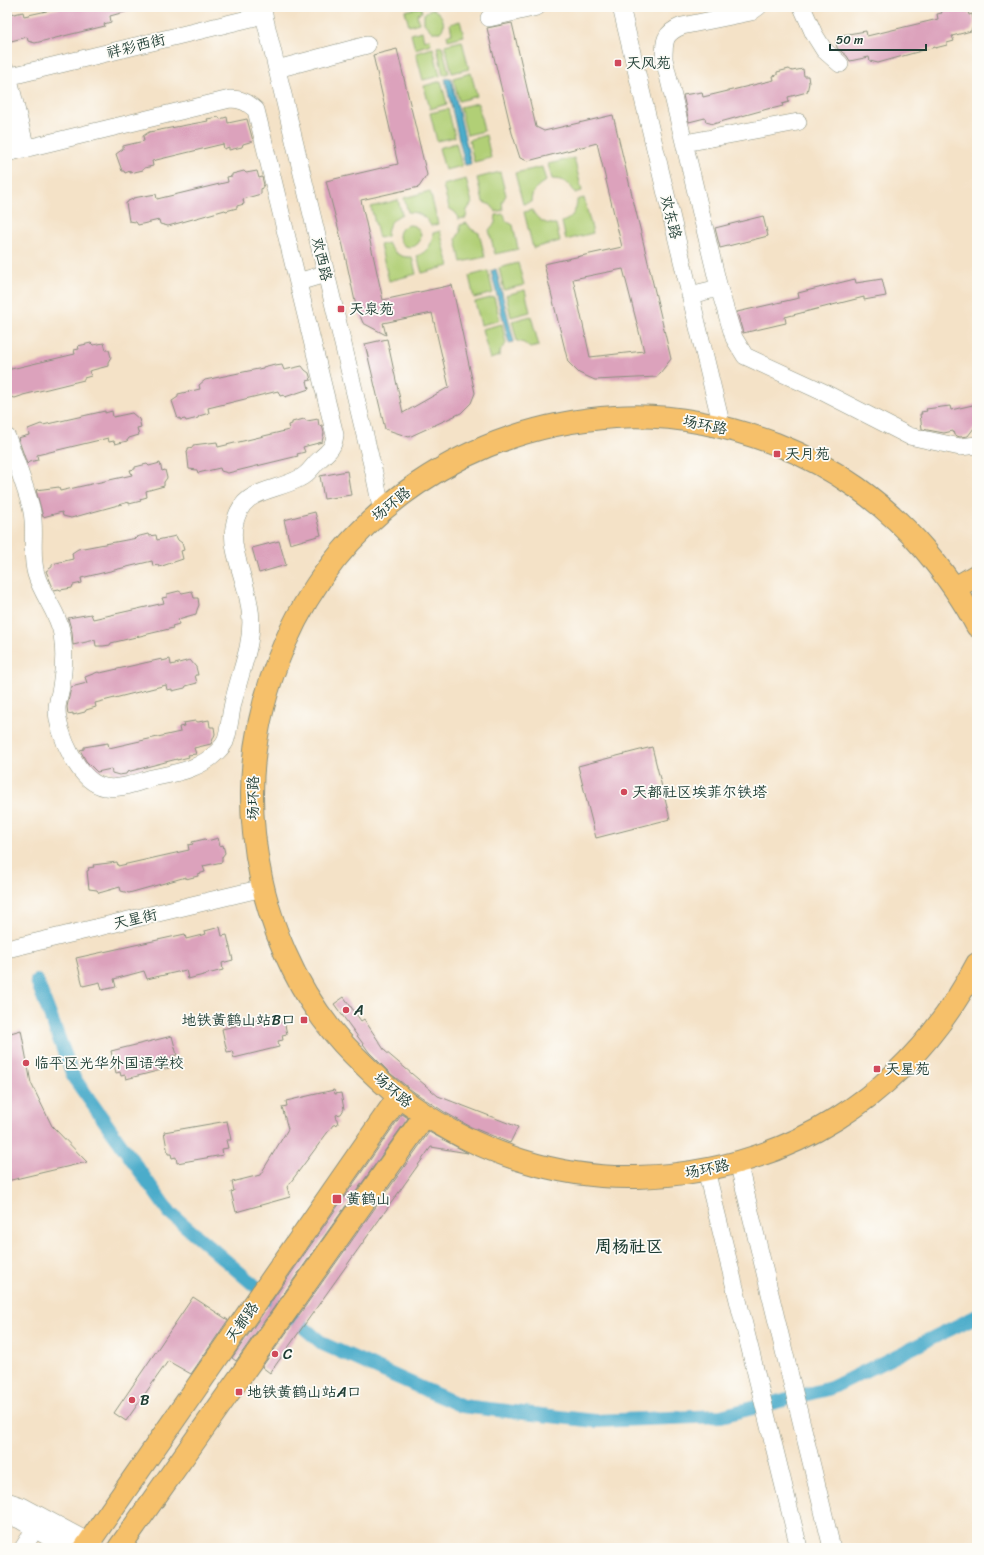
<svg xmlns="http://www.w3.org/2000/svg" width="984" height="1555" viewBox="0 0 984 1555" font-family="Sriracha,'LXGW WenKai TC',sans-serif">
  <rect width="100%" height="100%" fill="#fdfcf7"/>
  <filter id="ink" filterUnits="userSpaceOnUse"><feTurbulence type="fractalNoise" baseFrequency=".025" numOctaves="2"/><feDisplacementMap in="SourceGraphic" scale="8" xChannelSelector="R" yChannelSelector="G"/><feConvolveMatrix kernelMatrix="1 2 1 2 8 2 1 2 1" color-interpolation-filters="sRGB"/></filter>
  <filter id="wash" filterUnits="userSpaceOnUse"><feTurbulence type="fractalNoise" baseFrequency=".012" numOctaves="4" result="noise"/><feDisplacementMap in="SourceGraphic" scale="16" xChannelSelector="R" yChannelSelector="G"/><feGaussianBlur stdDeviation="0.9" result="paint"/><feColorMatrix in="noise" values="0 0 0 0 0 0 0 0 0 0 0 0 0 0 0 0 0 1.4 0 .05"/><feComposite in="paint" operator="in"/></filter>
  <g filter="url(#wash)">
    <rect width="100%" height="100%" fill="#f4e2c7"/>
    <path fill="#b1cf76" stroke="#688655" d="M421 7 422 12 417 14 419 23 409 26 405 11Z
      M431 9C441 10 448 25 440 32H432L424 23V14Z
      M460 21 464 36 448 40 447 35 452 34 450 24Z
      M422 31 424 41 430 39 431 44 415 49 411 34Z
      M462 41 469 69 452 73 445 45Z
      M442 46 449 73 443 75 437 47Z
      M433 48 440 76 423 80 416 53Z
      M471 73 477 96 459 101 453 78Z
      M441 81 447 104 430 109 424 86Z
      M478 103 484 131 467 135 460 107Z
      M448 109 455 137 437 141 430 113Z
      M486 135 491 158 474 162 469 140Z
      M456 143 462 166 445 170 439 148Z
      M574 158 582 191 575 193C570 183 563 179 552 179L548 164Z
      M542 167 546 181C537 185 531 192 531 202L523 204 515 173Z
      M500 172 506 195 502 202 503 210 496 212 491 205 483 202 477 178Z
      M466 179 472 203 467 210 466 218 458 219 456 213 449 208 443 185Z
      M430 191 438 224 431 226C426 216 418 212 408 212L404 198Z
      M584 198 593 233 566 240 562 222C572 219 577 210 577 200Z
      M398 200 402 214C392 219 387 225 387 236L379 238 371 207Z
      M532 210C537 220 546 225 556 224L560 241 533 248 524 212Z
      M504 214 506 221 513 225 518 249 495 254 489 230 495 223 496 215Z
      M467 223 471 229 479 233 485 257 461 262 456 239 460 232V225Z
      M399 236a11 11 0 1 1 22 0a11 11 0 1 1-22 0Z
      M440 231 449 266 422 273 417 256C428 252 432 244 433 233Z
      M388 243C393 253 401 258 412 257L416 274 389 281 380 245Z
      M518 263 524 285 504 290 499 268Z
      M488 271 493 293 474 298 469 276Z
      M525 290 530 312 511 317 506 295Z
      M494 297 500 320 481 325 475 302Z
      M531 316 539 346 530 348 524 343 517 341 512 321Z
      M502 324 506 344 501 349 499 356 490 359 482 329Z"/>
    <path fill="#4bacca" stroke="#35747f" d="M451 78 471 164 465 165 445 79Z
      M496 269 514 342 509 343 491 271Z"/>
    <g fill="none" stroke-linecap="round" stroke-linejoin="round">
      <path stroke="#4bacca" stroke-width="14" d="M37 981 74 1078 169 1212 323 1344 462 1406 595 1421 721 1416 831 1388 977 1316"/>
    </g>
    <g id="blocks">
      <path fill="#dca2bc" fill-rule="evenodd" d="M7 7 14 14 23 12 24 16 65 7H132V10L110 16 111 22 104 24 105 26 35 43 28 41 27 37 7 42Z
        M954 8 956 10 967 8 969 15 972 14 974 22 971 31 952 36 954 41 947 43V45L935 48V47L878 63 870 61 869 57 850 61 847 56 837 48 836 40 838 39 837 38 843 36 842 35 866 31 867 36 938 19 937 14 942 13 941 11Z
        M512 23 536 127 544 131 613 115 671 359 657 377 595 380 579 373 568 362 544 264 622 247 597 143 528 161 520 158 512 133 487 28ZM623 269 644 351 590 357 573 279Z
        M397 49 427 175 419 187 361 200 383 300 452 285 475 393 471 403 461 413 409 437 385 429 365 344 387 339 403 413 449 387 432 313 383 323 386 335 363 323 356 306 343 246 326 181 398 164 373 55Z
        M789 69 792 71 803 69 804 76H808L809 83 807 92 788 97 789 102 782 104 783 106 771 109V108L713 124 706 122 705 118 689 122 683 95 702 92 703 97 774 80 773 76 777 75V72Z
        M219 117 220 119 227 117 228 123 247 119 253 141 243 144 242 147 229 150V147L224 149 223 144 152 161 153 166 144 168 143 170 130 173V171L125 173 124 171H122L116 154 123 149V146L144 141 143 136 149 132 208 121 207 119Z
        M244 171 246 173 257 171 259 178 262 177 264 185 261 189V194L243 199 244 204 237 206V208L226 211 225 210 168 226 160 224 159 220 138 225 136 222 129 221 126 203 128 202V201L133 199V198L156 194 157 199 228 182 227 177 232 176V174Z
        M763 216 768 236 720 248 715 228Z
        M855 279 856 283 882 279 886 296 864 300V297L785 317 786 323 743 333 737 312 799 298 798 293Z
        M91 343 93 345 104 343 106 350H109L111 357 108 362V366L89 371 91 376 84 378V380L23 395 21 396 15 398 7 396V370L75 354 74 350 79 349 78 346Z
        M275 364V366L282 365 284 370 302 366 305 370 309 373 311 380 307 381 309 389 285 397 284 395 280 396 278 391 208 408 209 413 199 416 198 418 186 421 185 419 180 420V418L178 419 172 401 178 397V394L200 389 199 385 205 380 263 368V367Z
        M977 404V424L968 436 960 437 954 435 953 431 944 433 922 429 920 414H922L921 412 927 411 926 409 950 406 951 410Z
        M105 411V413L112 411 113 417 132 413 139 419 141 427 137 428 139 435 129 438 127 441 115 444 114 441 109 442 108 438 37 455 38 460 29 462 27 464 18 438 29 435 28 429 41 424 43 425Z
        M304 419 307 421 318 419 319 426 322 425 324 433 322 442 303 447 305 452 297 454 298 456 228 473 221 471 220 468 198 473 197 470 189 469 187 451 188 450V448L193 447V445L217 442 218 447 289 430 288 425 292 424V422Z
        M160 463 162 471 165 470 167 478 164 482V486L146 491 147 497 140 499 141 501 129 504V502L71 518 63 516 62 512 43 517 36 490 59 487 60 491 132 475 130 470 135 469V467L147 464 149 466Z
        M347 471 351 495 324 499 320 476Z
        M315 512 321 535 290 544 284 520Z
        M148 534 149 536 156 535 157 540 176 536 178 540 182 543 184 550 181 551 183 559 159 567 158 565 153 566 152 561 81 578 82 583 73 585 72 588 60 590 59 589 54 590 46 571 52 567V564L73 559 72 553 78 549 137 538 136 537Z
        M279 541 286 565 259 573 252 548Z
        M179 591 182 593 192 591 194 598H198L199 605 197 610 196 614 178 619 179 624 172 626 173 628 111 643 110 645 103 646H96L95 640 73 645 72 632 68 618 91 614 93 619 164 603 162 598 167 597V594Z
        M162 659V661L170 659 171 665 190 660 196 667 198 675H195L197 683 186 686 185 688 172 691V689L167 690 166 685 95 703 96 707 86 710 85 712 73 715V713L68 714 67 707 71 687 87 683 85 677 98 672 100 673Z
        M209 720 210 727H214L215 734 211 744 194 748 196 754 188 755 189 757 177 760V759L127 772 126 774 119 775 112 773 111 769 97 772 86 761 80 750 84 749V747L108 743 109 748 180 732 179 727 184 726 183 723 195 721 198 722Z
        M652 747 670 819 596 838 578 766Z
        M218 838 220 846 223 845 225 853 222 857V862L203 866 205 872 198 874V876L186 879V877L129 893 121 891 120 887 99 893 97 890 89 889 87 871 89 870 88 868 94 867 93 865 117 862 118 866 189 850 188 845 193 844 192 842 205 839 207 841Z
        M220 927 222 936 227 935 233 960 222 963 223 970 188 979 186 970 147 979 144 971 114 979 116 987 102 990 100 982 83 986 76 958 185 934 186 939 206 934 205 931Z
        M344 997 361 1021 364 1019 385 1051 438 1096 518 1127 510 1143 471 1127 446 1113 414 1092 391 1074 369 1052 334 1004Z
        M277 1016 279 1023 284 1021 287 1034 282 1035 283 1040 278 1041 279 1047 234 1058 232 1051 227 1052 222 1029Z
        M21 1030 31 1083 52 1126 87 1162 7 1181V1034Z
        M172 1036 177 1055 171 1056 172 1061 167 1062 169 1068 126 1079 125 1075 121 1076 120 1072 116 1073 111 1051Z
        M334 1090 335 1094 341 1093 344 1109 341 1114 336 1115 338 1124 333 1125 287 1187 290 1197 236 1212 231 1192 234 1191 232 1182 260 1175 288 1129 282 1107 287 1106 286 1101Z
        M402 1114 408 1118 236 1361 232 1358Z
        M227 1121 231 1140H226L228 1148 222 1149 223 1155 177 1163 176 1157 172 1158 171 1154H168L164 1132Z
        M429 1132 468 1153 431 1147 270 1373 262 1367Z
        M193 1297 228 1320 191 1374 168 1361 126 1421 114 1413Z"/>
    </g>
  </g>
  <g filter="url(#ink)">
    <use href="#blocks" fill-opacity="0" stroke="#8a907e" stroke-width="1"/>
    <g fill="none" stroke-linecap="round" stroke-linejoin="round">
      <defs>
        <path id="minor" d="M262 7 374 473 382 512
          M621 7 722 427
          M758 7 751 12 682 26C664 33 664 41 664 59L719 288 734 338 745 356 823 392 909 436 960 447 977 445
          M802 7 814 34 824 50 840 64
          M489 18 537 7
          M277 69 367 45
          M7 71 26 149
          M7 77 264 15
          M7 129 12 152
          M685 143 798 122
          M7 153 230 99C241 99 247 102 256 110L335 435C333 450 328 451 319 460 312 466 309 474 300 478 273 493 240 487 234 527 230 549 246 581 249 604 252 618 251 634 248 648 244 665 238 682 234 699 230 713 230 729 225 742 223 746 219 750 217 752 199 770 175 773 152 778 138 782 120 790 105 787 79 783 57 733 57 709 57 702 60 694 61 687 64 669 65 652 62 634 58 612 42 595 36 574 30 554 36 532 32 512 31 505 28 498 26 491 20 473 14 455 7 437
          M298 282 325 274
          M690 295 719 288
          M7 949 263 888
          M738 1162 832 1548
          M706 1170 799 1548
          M7 1501 22 1506 89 1542 96 1548
          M7 1515 20 1520 66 1548
          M23 1548 35 1529"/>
        <path id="major" d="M955 588 977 575
          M977 626C963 599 945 574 925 550 885 503 833 466 776 444 725 425 670 413 615 417 471 426 343 510 285 643 259 703 247 768 254 833 262 914 295 996 353 1054 373 1074 392 1093 415 1108 479 1153 559 1179 637 1177 787 1172 907 1097 977 964
          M85 1548 399 1096
          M119 1548 425 1115"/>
      </defs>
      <use href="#minor" stroke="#8a907e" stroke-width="18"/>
      <use href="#major" stroke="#8a907e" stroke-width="24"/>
      <use href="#minor" stroke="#fff" stroke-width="17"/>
      <use href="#major" stroke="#f6c06b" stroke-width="22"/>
    </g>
  </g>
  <g fill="#d1495b" stroke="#fdfcf7" stroke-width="1.5">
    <rect x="614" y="59" width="8" height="8" rx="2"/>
    <rect x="337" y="305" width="8" height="8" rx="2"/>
    <rect x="773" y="450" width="8" height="8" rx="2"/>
    <circle cx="624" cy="792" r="4"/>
    <circle cx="346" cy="1010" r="4"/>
    <rect x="300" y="1016" width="8" height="8" rx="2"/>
    <circle cx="26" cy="1063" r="4"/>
    <rect x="873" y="1065" width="8" height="8" rx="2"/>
    <rect x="332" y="1194" width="10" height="10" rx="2"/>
    <circle cx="275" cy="1354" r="4"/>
    <rect x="235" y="1388" width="8" height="8" rx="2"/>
    <circle cx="132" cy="1400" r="4"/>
  </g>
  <g text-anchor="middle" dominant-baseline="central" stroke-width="3.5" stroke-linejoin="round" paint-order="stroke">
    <g font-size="15" fill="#1f3d34" stroke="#fdfcf7">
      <text transform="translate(136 46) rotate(-14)">祥彩西街</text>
      <text transform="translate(671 217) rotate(76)">欢东路</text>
      <text transform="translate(322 259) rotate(77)">欢西路</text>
      <text transform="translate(705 425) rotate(11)">场环路</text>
      <text transform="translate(391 504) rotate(-39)">场环路</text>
      <text transform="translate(253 798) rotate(-90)">场环路</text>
      <text transform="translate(135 919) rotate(-13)">天星街</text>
      <text transform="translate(393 1090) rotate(40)">场环路</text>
      <text transform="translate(707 1169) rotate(-12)">场环路</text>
      <text transform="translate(242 1322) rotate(-55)">天都路</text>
    </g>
    <g font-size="15" fill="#1f3d34" stroke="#fdfcf7" text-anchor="start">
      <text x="626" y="63">天风苑</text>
      <text x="349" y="309">天泉苑</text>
      <text x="785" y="454">天月苑</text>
      <text x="632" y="792">天都社区埃菲尔铁塔</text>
      <text x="354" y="1010">A</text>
      <text x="296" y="1020" text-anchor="end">地铁黄鹤山站B口</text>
      <text x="34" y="1063">临平区光华外国语学校</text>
      <text x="885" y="1069">天星苑</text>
      <text x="346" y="1199">黄鹤山</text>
      <text x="283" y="1354">C</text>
      <text x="247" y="1392">地铁黄鹤山站A口</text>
      <text x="140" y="1400">B</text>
    </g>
    <g font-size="17" font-weight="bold" fill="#1f3d34" stroke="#fdfcf7">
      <text x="629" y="1246">周杨社区</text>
    </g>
  </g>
  <rect width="984" height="1555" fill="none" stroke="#fdfcf7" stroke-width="24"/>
  <path d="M830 44v6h96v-6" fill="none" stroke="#1f3d34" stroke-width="2"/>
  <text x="836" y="44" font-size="12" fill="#1f3d34" stroke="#fdfcf7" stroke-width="3" paint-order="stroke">50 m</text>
</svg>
